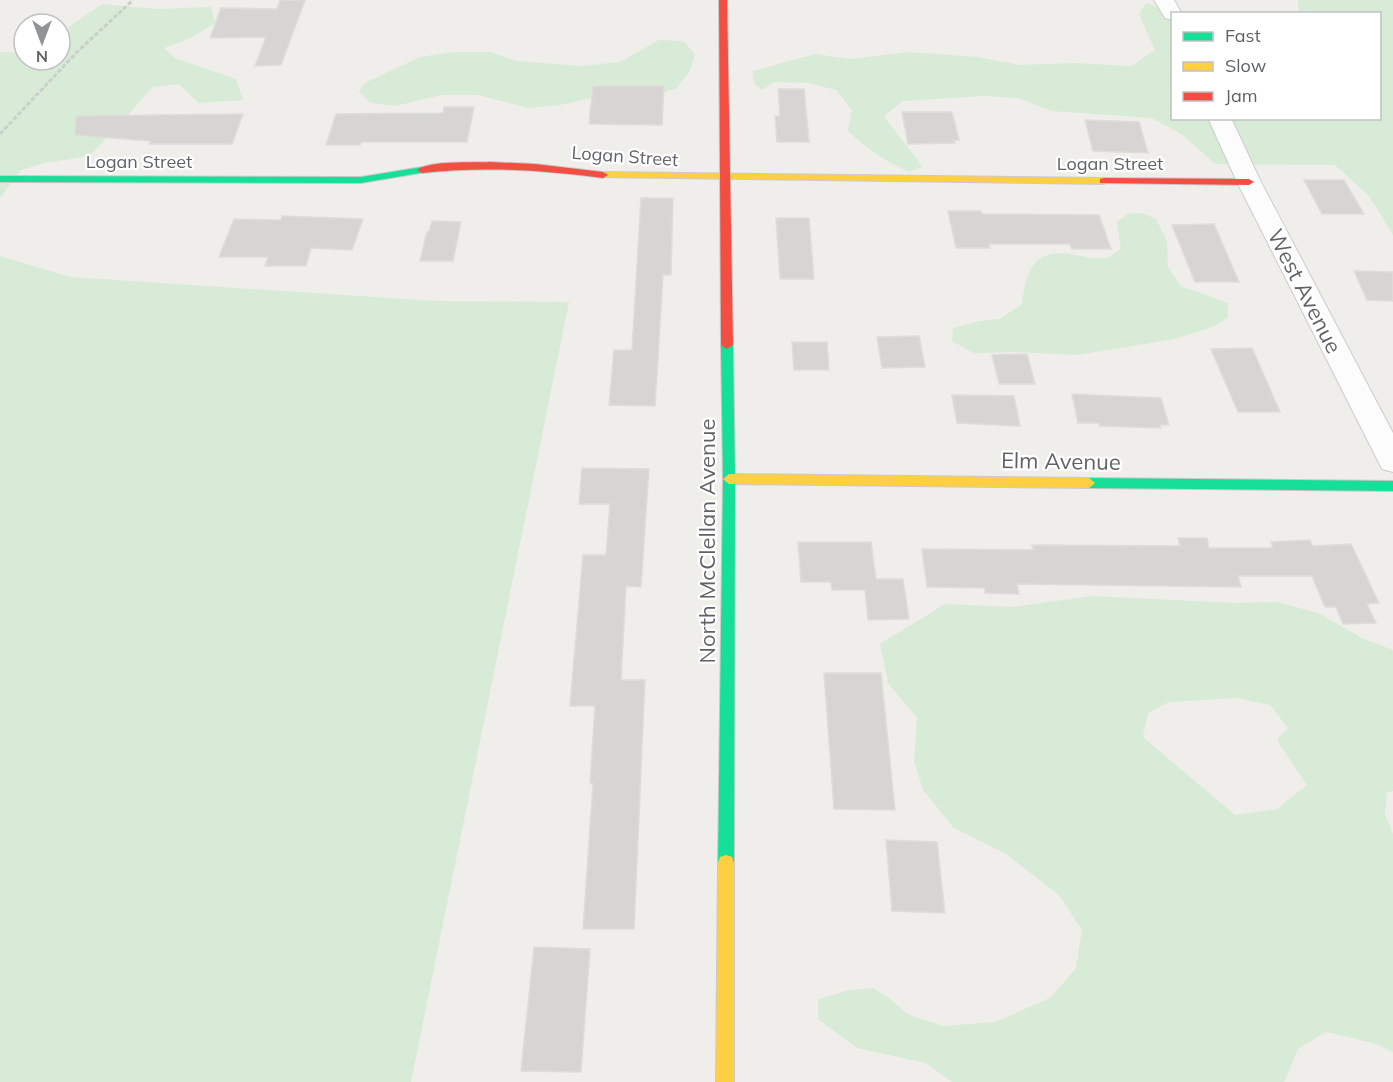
<svg xmlns="http://www.w3.org/2000/svg" width="1393" height="1082" viewBox="0 0 1393 1082" font-family="Mulish,sans-serif">
  <rect width="100%" height="100%" fill="#efeeea"/>
  <path fill="#d8ebd6" fill-rule="evenodd" d="M1298 0H1393V235L1369 196 1335 165 1215 164 1183 135 1152 118 1051 111 1019 98 983 96 903 101 884 116C896 134 911 149 922 167L909 172C885 161 867 149 848 131L852 110 836 90 809 83 774 82 762 90 754 83 753 71 815 54 850 59 909 52 978 57 1019 65 1073 63 1131 66 1155 50 1139 14 1146 3 1161 8 1172 17V118H1380V14L1299 13Z
    M102 4 156 9 211 7 215 23 191 38 164 48 175 58 236 79 243 100 198 103 179 84 153 87 90 156 44 163 21 170 0 198V52L24 53V60H60V33Z
    M659 40 683 41 695 54 690 71 676 89 661 93 597 97 560 105 528 108 478 95H441L395 106 371 103 359 92 365 83 420 57 456 52H490L516 61 582 66 620 62Z
    M1143 213 1156 219 1167 241 1168 267 1181 286 1228 303V317L1215 326 1175 339 1077 355 1015 352 974 353 952 341 953 328 979 321 1000 319 1022 304C1026 267 1036 247 1076 255 1086 257 1099 260 1109 257 1113 255 1117 251 1121 249L1117 222 1127 214Z
    M0 256 70 277 435 301 569 302 411 1082H0Z
    M1092 596 1235 603 1277 602 1318 613 1362 638 1393 650V791L1387 792 1385 815 1393 834V1052L1373 1043 1326 1032 1298 1049 1284 1082H952L926 1063 857 1048 818 1019V999L850 990 873 988 889 998 907 1014 943 1026 995 1022 1050 998 1076 968 1082 930 1059 895 1006 854 954 828 923 790 914 761 917 718 888 683 880 644 945 604 1012 607ZM1236 698 1270 705 1288 728 1277 740 1307 785 1277 809 1235 815 1143 737 1148 713 1169 702Z"/>
  <path fill="#d6d5d3" stroke="#deddd9" stroke-width="1.5" d="M280 0H305L281 65 255 66 266 37 210 38 221 8 277 9Z
    M593 86H664L662 125 589 124Z
    M778 89H804L809 142H777L775 116H780Z
    M444 107H474L467 142H361L360 145H326L336 114 443 113Z
    M902 112H952L959 140H953L955 143 908 144Z
    M243 114 232 144H149L150 141 75 135 76 116Z
    M1085 120 1139 122 1148 153 1093 151Z
    M1304 180H1344L1364 214H1322Z
    M641 198H673L671 275H663L655 406 609 405 614 350H632Z
    M948 211H981L982 214 1099 215 1111 249H1072L1070 244H989L990 248H956Z
    M282 216 363 219 352 250 311 248 306 266H265L268 257H219L234 219 281 220Z
    M776 218H809L814 279H780Z
    M432 221 461 222 453 261H420L427 232H429Z
    M1214 224 1239 282H1195L1172 225Z
    M1354 271 1393 272V301L1367 300Z
    M919 336 925 367 882 368 877 337Z
    M792 342H827L829 370H794Z
    M1252 348 1280 412H1238L1211 349Z
    M1027 354 1035 384H999L992 355Z
    M1072 394 1161 398 1169 425H1160L1161 428 1100 426 1099 423H1078Z
    M952 395 1014 396 1020 426 957 423Z
    M582 468 649 469 641 587 626 586 621 680H645L634 929H583L593 783H590L595 706H570L583 555H606L610 504H579Z
    M1178 538H1207L1209 548H1273L1271 542 1310 540 1313 546 1351 544 1379 603 1367 604 1376 623 1343 624 1336 607H1325L1312 576H1238L1241 587 1017 584 1019 594 985 593V588L927 587 922 549 1034 550 1032 545 1180 546Z
    M798 542H871L876 579H903L909 619 868 620 865 590H832L831 582H801Z
    M824 673H881L895 810 834 809Z
    M886 840 937 842 945 913 892 911Z
    M534 947 590 949 581 1072 521 1071Z"/>
  <g fill="none" stroke-linecap="round" stroke-linejoin="round">
    <defs>
      <path id="street" d="M1154 0H1174L1182 14H1172V20L1165 18Z
        M1208 118H1231L1261 182 1393 433V472L1382 469 1378 461 1237 182Z"/>
      <path id="fast" d="M422 167 426 168V172L361 183 0 182V176L361 177Z
        M727 341 733 345 735 479 734 863 732 869 726 871 720 869 718 863 723 479 721 345Z
        M1089 478 1393 481V491L1089 488 1083 483Z"/>
      <path id="slow" d="M603 172 1104 178 1109 181 1104 184 599 177V173Z
        M729 474 1089 478 1095 483 1089 488 729 484 723 479Z
        M726 855 732 857 734 863V1082H716L718 863 720 857Z"/>
      <path id="jam" d="M719 0H727L733 345 727 349 721 345Z
        M490 162 535 164 603 172 608 175 603 178C542 170 483 166 422 173L417 170C430 160 473 163 490 162Z
        M1104 178 1249 179 1254 182 1249 185 1100 183V179Z"/>
    </defs>
    <use href="#street" stroke="#cbcccc" stroke-width="2"/>
    <use href="#fast" stroke="#cacacb" stroke-width="2"/>
    <use href="#slow" stroke="#cacacb" stroke-width="2"/>
    <use href="#jam" stroke="#cacacb" stroke-width="2"/>
    <path stroke="#cacfcc" stroke-width="3" stroke-dasharray="4.5 2" stroke-linecap="butt" d="M0 134 77 52 133 0"/>
    <use href="#street" fill="#fdfcfc" fill-rule="evenodd"/>
    <use href="#fast" fill="#16e098" fill-rule="evenodd"/>
    <use href="#slow" fill="#ffcf43" fill-rule="evenodd"/>
    <use href="#jam" fill="#f24e42" fill-rule="evenodd"/>
  </g>
  <g text-anchor="middle" dominant-baseline="central" stroke-width="4.5" stroke-linejoin="round" paint-order="stroke">
    <g font-size="18" fill="#5f6368" stroke="#fff">
      <text transform="translate(625 156) rotate(4)">Logan Street</text>
      <text x="139" y="161">Logan Street</text>
      <text x="1110" y="163">Logan Street</text>
    </g>
    <g font-size="22" fill="#5f6368" stroke="#fff">
      <text transform="translate(1305 291) rotate(63)">West Avenue</text>
      <text transform="translate(1061 461) rotate(1)">Elm Avenue</text>
      <text transform="translate(707 541) rotate(-90)">North McClellan Avenue</text>
    </g>
  </g>
  <rect x="1171" y="12" width="210" height="108" fill="#ffffff" stroke="#bfc1c3" stroke-width="1.5"/>
  <rect x="1183" y="32" width="30" height="9" fill="#16e098" stroke="#bfc1c3" stroke-width="1.5"/>
  <text x="1225" y="42" font-size="18" fill="#5f6368">Fast</text>
  <rect x="1183" y="62" width="30" height="9" fill="#ffcf43" stroke="#bfc1c3" stroke-width="1.5"/>
  <text x="1225" y="72" font-size="18" fill="#5f6368">Slow</text>
  <rect x="1183" y="92" width="30" height="9" fill="#f24e42" stroke="#bfc1c3" stroke-width="1.5"/>
  <text x="1225" y="102" font-size="18" fill="#5f6368">Jam</text>
  <g transform="translate(42 42) rotate(180)"><circle r="28" fill="#ffffff" stroke="#bfc1c3" stroke-width="1.5"/>
  <path d="M0-4.5L10 22L0 15L-10 22Z" fill="#919496"/>
  <text y="-9" font-size="16" font-weight="bold" text-anchor="middle" fill="#5f6368">N</text>
  </g>
</svg>
